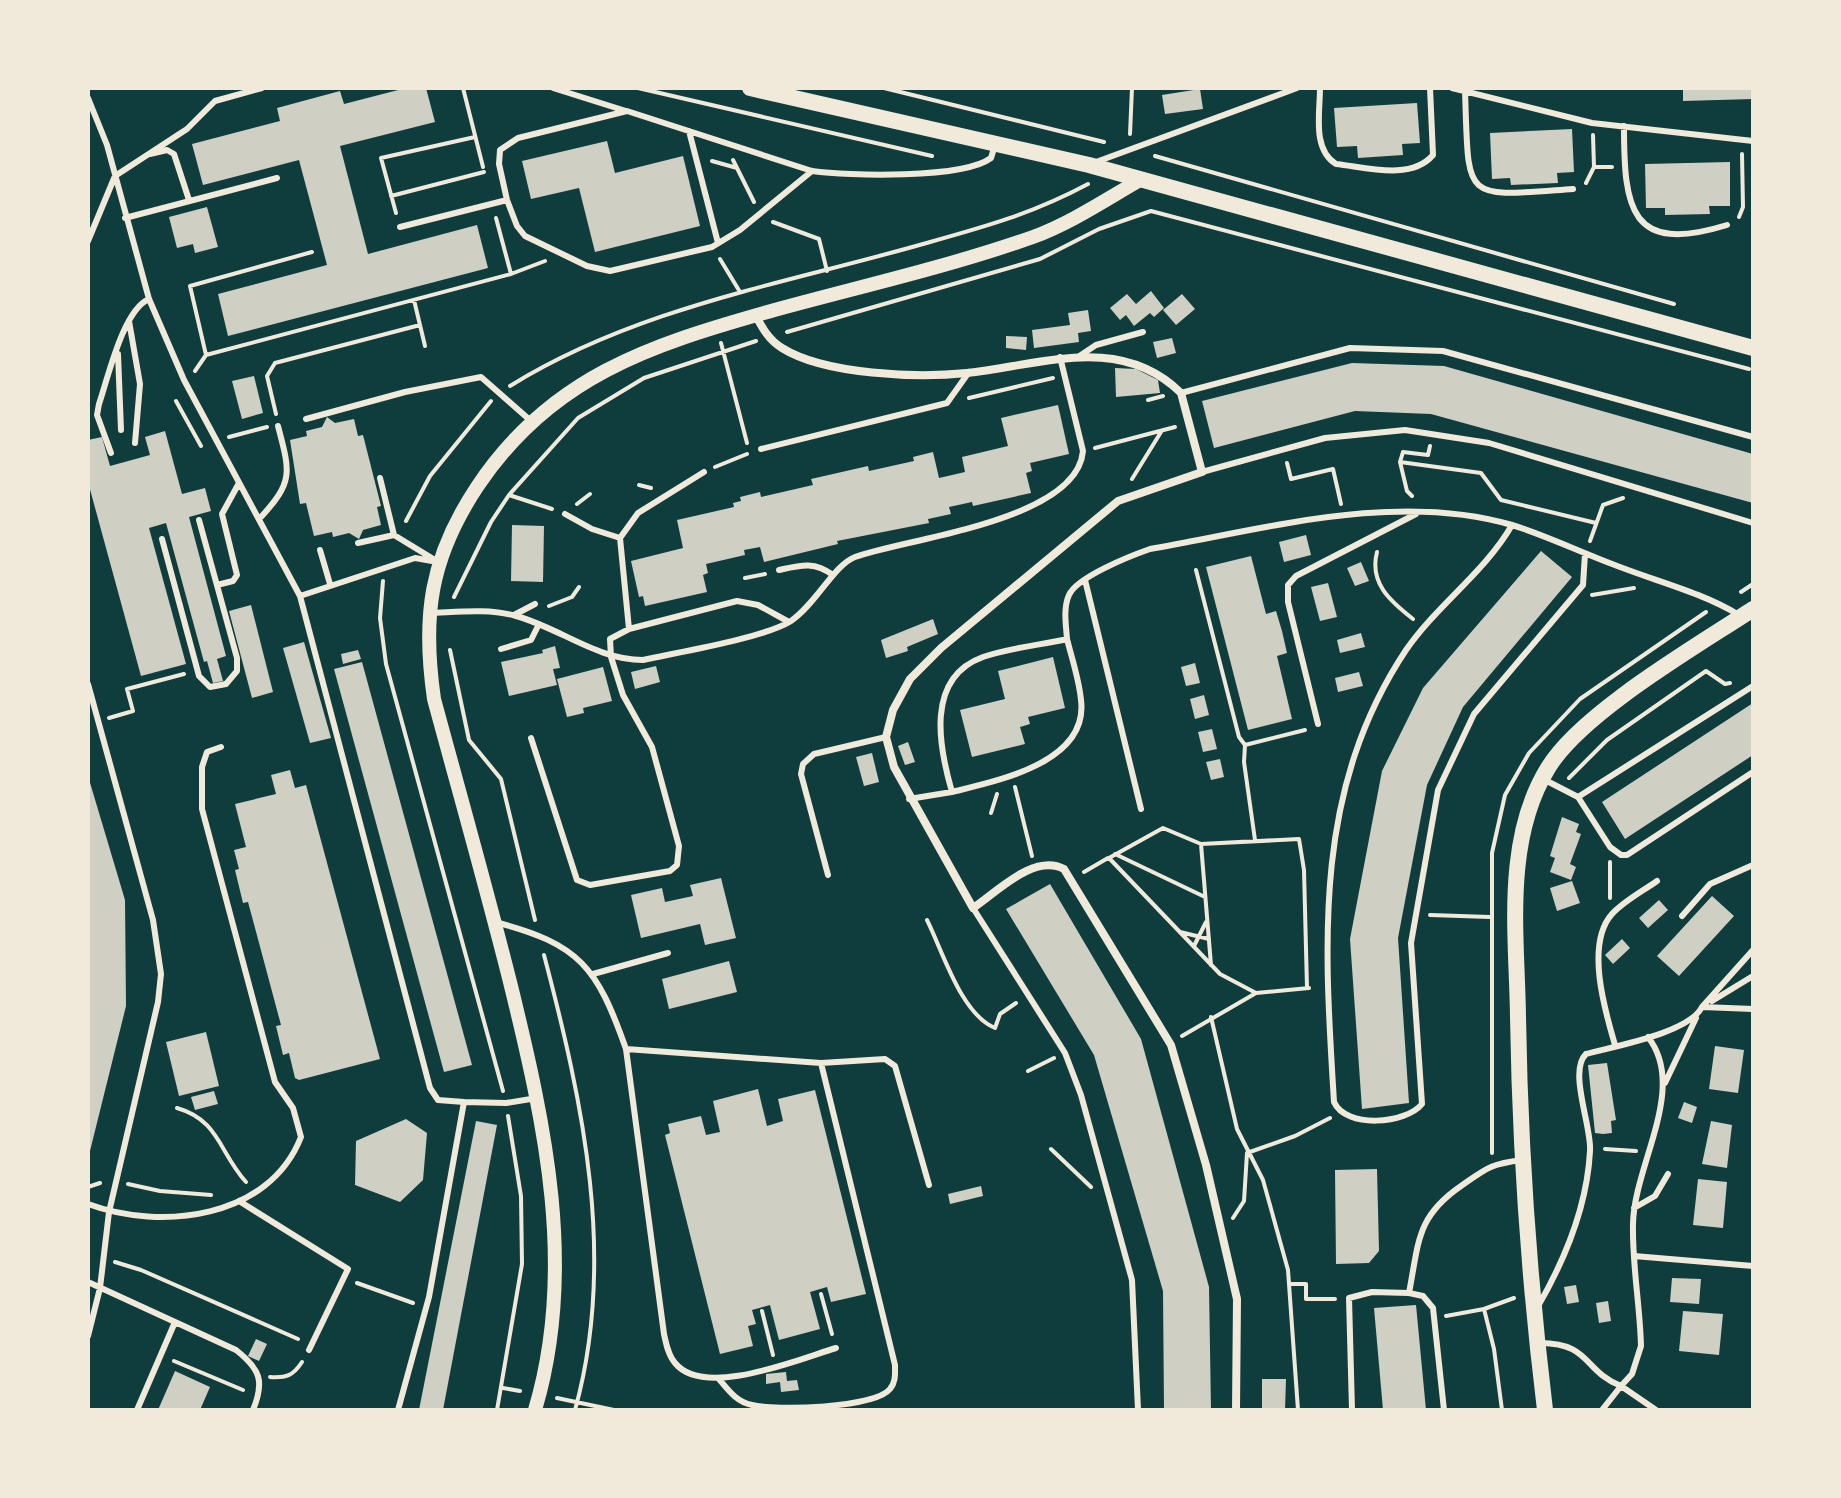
<svg xmlns="http://www.w3.org/2000/svg" width="1841" height="1498" viewBox="0 0 1841 1498" font-family="'Noto Serif',serif">
  <rect width="100%" height="100%" fill="#0f3d3e"/>
  <path fill="#cfcfc3" d="M406 88H426L435 122 340 146 368 254 477 225 488 268 228 336 218 294 327 265 299 160 203 185 192 144 280 121 277 108 340 91 344 104Z
    M1683 88H1753V99L1683 101Z
    M1200 89 1203 109 1165 114 1162 95Z
    M1417 103 1420 143 1402 144 1403 155 1358 158 1357 146 1337 147 1334 108Z
    M1572 129 1574 172 1557 173 1558 183 1511 185 1510 178 1492 179 1490 133Z
    M607 141 615 173 683 156 700 226 595 252 579 188 531 199 522 161Z
    M1730 162V206H1709L1710 214 1665 215V208H1646L1645 164Z
    M207 207 218 247 195 253 193 244 177 248 169 217Z
    M1151 291 1164 308 1154 317 1150 313 1134 326 1126 315 1120 320 1110 308 1127 294 1136 304Z
    M1182 294 1195 309 1176 325 1163 310Z
    M1088 310 1091 331 1078 333 1079 342 1034 348 1032 330 1070 325 1068 313Z
    M1006 336 1027 337 1026 350 1006 348Z
    M1172 338 1176 353 1157 358 1153 342Z
    M1352 363 1444 366 1753 454V503L1431 414 1355 411 1214 448 1202 401Z
    M1115 368 1136 369 1158 380 1160 393 1116 397Z
    M254 376 263 413 242 419 232 381Z
    M1058 405 1069 454 1030 463 1032 471 1026 473 1031 493 973 506 972 502 949 507 951 514 928 519 929 523 837 541 838 544 764 562 760 547 744 550 745 555 706 564 708 573 703 575 707 592 645 606 643 596 639 597 631 561 683 548 677 520 734 507 733 503 741 501 740 497 760 492 761 497 813 485 811 479 868 466 869 471 914 461 913 457 933 452 939 478 965 472 962 457 1008 446 1001 418Z
    M327 417 335 423 354 419 358 436 363 435 381 506 377 507 381 525 363 530 359 539 349 533 333 537 332 532 314 536 306 503 300 504 290 440 307 436 306 431 322 427Z
    M165 431 182 494 205 488 211 511 189 517 226 656 217 659 223 681 213 683 207 661 204 662 166 523 149 528 186 664 141 676 88 482V440L102 437 110 466 150 455 145 437Z
    M512 525 544 526 543 582 511 581Z
    M1306 535 1311 555 1284 562 1279 542Z
    M1541 551 1572 577 1463 707 1427 785 1398 938 1409 1103 1362 1109 1350 939 1382 771 1423 688Z
    M1251 556 1266 614 1276 611 1282 631 1287 653 1277 656 1292 719 1248 730 1206 567Z
    M1361 562 1369 581 1355 586 1347 568Z
    M1328 583 1337 617 1320 621 1311 587Z
    M251 605 273 692 252 698 229 611Z
    M933 619 938 634 907 647 908 651 886 658 881 640Z
    M1361 633 1365 647 1340 653 1337 640Z
    M304 642 331 738 310 743 283 648Z
    M555 646 560 668 553 669 557 685 509 696 501 662 543 653 542 650Z
    M358 650 361 659 343 664 341 654Z
    M1053 657 1065 708 1028 717 1030 724 1020 727 1025 744 972 757 960 710 1005 699 998 671Z
    M362 662 472 1065 444 1072 334 669Z
    M1195 663 1200 683 1186 686 1181 667Z
    M656 666 660 682 635 689 631 672Z
    M603 667 612 701 583 708 584 713 567 717 557 679Z
    M1359 672 1363 686 1338 692 1335 678Z
    M1204 695 1209 715 1195 719 1190 699Z
    M1753 703V755L1625 839 1602 802Z
    M1212 729 1217 749 1203 752 1198 732Z
    M908 742 915 762 905 765 898 746Z
    M872 753 879 782 864 786 856 757Z
    M1220 759 1224 777 1211 780 1206 762Z
    M290 770 295 788 306 785 380 1059 299 1080 295 1078 289 1053 283 1055 276 1026 281 1025 248 902 243 903 235 870 239 869 234 850 246 847 235 804 276 794 271 775Z
    M88 776 125 900 126 1006 89 1155Z
    M1562 817 1579 824 1576 832 1581 834 1570 864 1576 867 1571 880 1550 872 1555 858 1550 856Z
    M721 878 736 938 705 945 700 924 641 938 631 895 662 888 665 902 693 896 690 885Z
    M1572 881 1580 903 1557 911 1550 888Z
    M1050 884 1141 1039 1209 1287 1211 1410H1164L1163 1291 1094 1055 1006 909Z
    M1712 896 1734 916 1679 976 1657 956Z
    M1659 900 1668 910 1648 928 1639 918Z
    M1622 939 1630 948 1613 964 1605 955Z
    M729 961 737 992 669 1009 662 979Z
    M206 1032 219 1086 179 1096 166 1042Z
    M1715 1046 1744 1050 1738 1093 1709 1089Z
    M1607 1063 1616 1120 1611 1121 1612 1133 1603 1134 1595 1133 1588 1065Z
    M758 1089 767 1126 783 1121 778 1099 815 1090 866 1294 831 1302 827 1287 810 1292 820 1329 779 1340 770 1305 752 1310 756 1324 748 1326 753 1346 720 1354 665 1135 670 1133 668 1124 701 1116 706 1135 720 1132 713 1101Z
    M214 1091 218 1104 195 1110 191 1097Z
    M1684 1102 1697 1107 1692 1123 1678 1118Z
    M406 1119 427 1133 423 1180 400 1202 355 1185 356 1141Z
    M476 1121 497 1125 443 1410H419Z
    M1711 1121 1732 1125 1727 1168 1702 1164Z
    M1377 1169 1379 1251 1369 1263 1336 1264 1335 1170Z
    M1698 1179 1727 1182 1723 1228 1693 1225Z
    M981 1186 983 1196 950 1204 948 1194Z
    M1672 1278 1701 1279 1699 1304 1670 1302Z
    M1576 1285 1579 1302 1567 1304 1564 1287Z
    M1608 1301 1611 1321 1599 1323 1596 1303Z
    M1416 1305 1426 1410H1383L1374 1308Z
    M1683 1311 1723 1314 1719 1355 1679 1351Z
    M256 1339 267 1344 259 1361 248 1356Z
    M175 1371 210 1387 200 1410H158Z
    M786 1372 787 1381 797 1380 799 1390 781 1392 780 1382 766 1384V1374Z
    M1262 1379H1286L1285 1410H1262Z"/>
  <g fill="none" stroke-linecap="round" stroke-linejoin="round">
    <path stroke="#f1e9da" stroke-width="4" d="M463 88 483 167
      M638 88 932 156
      M884 88 1104 142
      M1130 134 1132 88
      M1155 156 1674 304
      M733 160 754 202
      M712 161 737 168
      M1594 167H1612
      M1586 183 1594 167 1593 135
      M391 196 484 172
      M396 213 381 158 475 137
      M1739 217 1743 207 1742 154
      M496 218 511 274
      M773 222 819 239 827 271
      M720 259 740 292
      M414 300 425 346
      M787 332 1040 259 1099 229 1151 211 1749 369
      M721 343 747 443
      M206 355 190 286 312 252
      M195 371 206 355 511 274 545 261
      M510 386C636 308 783 284 923 244 984 227 1032 214 1088 184
      M969 398 1053 378
      M1148 400 1163 396
      M176 401 201 446
      M276 414 267 376 275 363 420 325
      M229 437 267 427
      M1430 446 1428 455 1403 452 1400 462 1481 473 1501 500 1596 523
      M1095 448 1175 427
      M1400 462 1407 491 1412 496
      M1287 463 1291 479 1333 469 1341 504
      M715 467 747 454
      M1132 479 1161 432
      M639 485 651 488
      M509 495 552 509
      M577 504 590 494
      M406 521 430 476 491 401
      M1590 541 1603 505 1623 498
      M1377 552C1369 583 1390 601 1413 619
      M1196 570 1239 737 1245 745 1305 730
      M745 578 765 574
      M383 581 380 618 386 664 503 1091
      M1741 592 1753 584
      M1592 595 1634 588
      M454 597 491 522 509 495 578 418 644 378 756 341
      M549 606 572 597 579 587
      M450 650 469 740 501 779 535 920
      M109 718 133 711 127 689 184 674
      M1245 745 1244 762 1255 840
      M1569 778 1607 740 1706 671 1725 684 1730 683
      M1015 787 1032 856
      M991 813 997 794
      M1201 844 1211 965
      M1115 854 1205 897
      M1084 872 1108 858
      M1610 898V862
      M1430 915 1490 917
      M927 920C943 952 961 1014 995 1028L1000 1014 1016 1003
      M1180 932 1209 939
      M1194 946 1206 922
      M544 955C583 1103 617 1259 575 1410
      M1256 993 1220 974 1109 858 1163 828 1201 844 1299 839 1304 870 1307 988
      M1211 1017 1237 1129 1263 1180 1288 1270 1298 1410
      M1182 1036 1256 993 1309 988
      M1028 1071 1054 1058
      M177 1108C219 1120 219 1152 246 1182
      M1051 1149 1091 1187
      M1605 1149 1636 1151
      M1492 1153V853L1505 795 1529 753 1580 699 1706 612
      M128 1184 160 1191 211 1195
      M88 1187 100 1183
      M1233 1218 1244 1201 1247 1153 1295 1136 1330 1118
      M115 1262 141 1270 298 1339
      M357 1283 413 1303
      M1291 1284H1306V1299H1335
      M821 1294 832 1334
      M762 1311 773 1355
      M1446 1316 1484 1309
      M174 1361 243 1390
      M270 1377C286 1378 293 1376 302 1362
      M503 1388 520 1391
      M557 1398 614 1410
      M497 1410 522 1264 521 1196 508 1116
      M1502 1410 1494 1349 1484 1309 1514 1298"/>
    <path stroke="#f1e9da" stroke-width="6" d="M553 88 626 111
      M1320 88C1320 113 1312 149 1336 164 1365 167 1411 181 1433 155L1430 88
      M1452 88 1592 123 1753 141
      M1465 91C1469 203 1461 197 1573 189
      M88 98 107 145 149 299 184 380 300 596 430 1088 438 1100 464 1102
      M1624 126C1624 209 1630 255 1727 225
      M689 131 718 243
      M150 154 167 150 174 154 189 200
      M1096 162 1297 88
      M812 171 740 230 712 247 610 271 587 266 525 236 517 226 507 200 499 164 500 150 518 138 627 111 812 171C848 176 963 179 991 158L995 145
      M125 218 277 178
      M400 227 507 200
      M88 241 115 176 187 129 215 101 262 88
      M129 321 140 384 135 443
      M118 354 121 430
      M1078 357 1096 345 1143 332
      M1181 393 1350 348 1443 351 1753 437
      M306 419 405 392 481 377 531 421
      M761 449 947 403 969 372
      M111 453 97 415 99 404C108 378 123 310 149 299
      M1202 472 1325 438 1405 430 1489 443 1753 523
      M380 478 394 535
      M565 514 592 529 620 538
      M261 517C294 481 290 472 278 426
      M1512 525C1485 572 1437 605 1406 650 1313 790 1324 941 1334 1102 1346 1129 1406 1124 1422 1104L1411 943 1438 790 1474 714 1583 585 1585 554
      M162 539 199 676 210 687 226 684 237 671V658L199 520
      M358 543 394 535 435 560
      M320 550 330 584
      M779 570C801 565 814 561 833 575
      M1085 580 1141 809
      M217 585 233 581 237 575 222 514 239 483
      M300 596 415 558 438 562
      M429 613C458 612 488 608 516 616 560 628 597 660 643 660 679 652 764 638 791 621 816 604 834 565 855 557 907 538 1077 521 1083 451L1060 357
      M514 615 535 604
      M629 629 737 601 758 605 789 622
      M501 649 531 640 539 624
      M88 684 153 920 161 974 158 1002 109 1212 100 1288 88 1336
      M1318 724 1288 602V585L1296 576 1416 514
      M531 738 577 880 590 885 670 871 677 865 679 846 652 747 623 695 611 657 610 639 629 629 620 538 638 513 704 472
      M1545 780 1578 797 1753 686
      M952 792C996 781 1089 763 1081 700 1079 679 1072 659 1067 639
      M1578 797 1610 847 1621 855H1627L1753 772
      M909 799 952 792C939 747 925 678 983 657 1009 648 1040 645 1067 639 1066 625 1063 608 1069 595 1077 577 1130 556 1150 549 1265 529 1396 491 1512 525 1548 536 1584 554 1620 567 1659 582 1703 593 1739 615
      M828 875 801 774 803 764 814 754 886 737
      M973 908 1065 1053 1081 1095 1132 1280 1138 1410
      M1682 916 1710 884 1753 865
      M495 922C580 944 597 967 626 1049L664 1334C666 1343 668 1355 675 1363 704 1399 799 1359 836 1348
      M593 974 668 953
      M1712 1001 1753 976
      M1702 1007 1753 950
      M1615 1045C1605 1011 1585 944 1612 914 1624 901 1643 891 1657 881
      M626 1049 821 1063 885 1059 895 1066 929 1185
      M1665 1083 1696 1018
      M239 1201 348 1269 309 1350
      M88 1204C161 1231 269 1219 301 1137L293 1108 275 1082 202 809V767L207 752 221 747
      M1634 1208 1655 1196 1668 1174
      M1634 1256 1753 1266
      M88 1282 236 1350C260 1369 265 1381 253 1410
      M1537 1308C1565 1260 1587 1208 1590 1151 1592 1127 1568 1071 1586 1054 1615 1046 1689 1033 1702 1007L1753 1009
      M1540 1343C1591 1343 1583 1371 1621 1386L1632 1374 1641 1346C1640 1305 1632 1265 1633 1224 1634 1165 1688 1088 1648 1037
      M719 1379C729 1391 737 1402 752 1405 776 1411 875 1408 890 1389 896 1382 895 1374 895 1365L821 1063
      M137 1410 175 1322
      M398 1410 429 1297 464 1102 506 1103 537 1098
      M1352 1410 1349 1298 1372 1292 1409 1293
      M1444 1410 1433 1308 1423 1296 1409 1293C1419 1242 1416 1217 1461 1186 1487 1168 1490 1164 1522 1160
      M1602 1410 1621 1386 1656 1410"/>
    <path stroke="#f1e9da" stroke-width="8" d="M756 316C763 329 769 340 782 348 825 375 918 378 967 373 1041 365 1120 333 1181 393L1202 472 1118 501 941 648 910 679 893 710 886 737 894 767 973 908C997 892 1034 853 1064 869L1171 1045 1206 1165 1237 1299 1236 1410"/>
    <path stroke="#f1e9da" stroke-width="14" d="M535 1410C577 1269 545 1125 511 986 487 890 460 795 434 699 422 616 430 558 477 487 550 377 650 345 771 311 858 287 948 267 1033 237 1071 223 1105 200 1140 180"/>
    <path stroke="#f1e9da" stroke-width="16" d="M750 88 1089 165 1753 348
      M1545 1410C1529 1279 1520 1149 1518 1017 1517 936 1503 841 1548 768 1581 713 1697 646 1753 609"/>
  </g>
  <rect width="1841" height="1498" fill="none" stroke="#f1e9da" stroke-width="180"/>
</svg>
